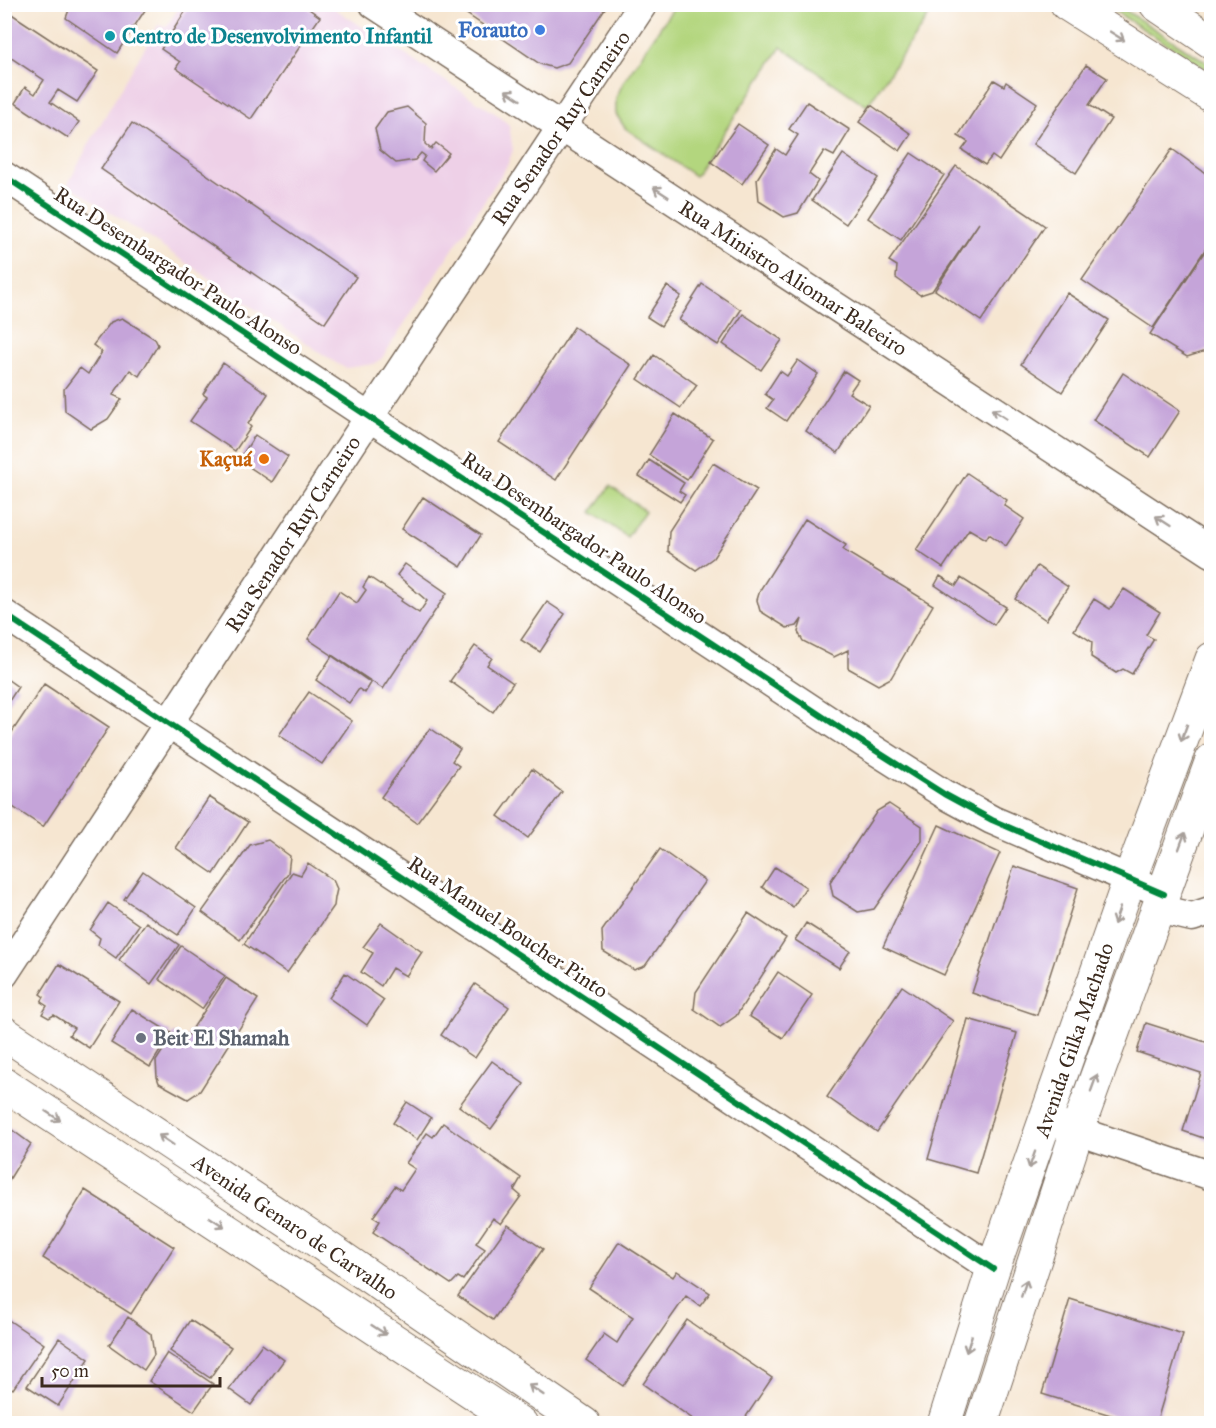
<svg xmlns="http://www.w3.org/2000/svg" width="1216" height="1428" viewBox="0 0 1216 1428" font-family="'IM FELL Great Primer',serif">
  <rect width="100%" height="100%" fill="#fff"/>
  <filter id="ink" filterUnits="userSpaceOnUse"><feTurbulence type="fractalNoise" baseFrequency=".0167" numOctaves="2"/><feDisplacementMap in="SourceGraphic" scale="12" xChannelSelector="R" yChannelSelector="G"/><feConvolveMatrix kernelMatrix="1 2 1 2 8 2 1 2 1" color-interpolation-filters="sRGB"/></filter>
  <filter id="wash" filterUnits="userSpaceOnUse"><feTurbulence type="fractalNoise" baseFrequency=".008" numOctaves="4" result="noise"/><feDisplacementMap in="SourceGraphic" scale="24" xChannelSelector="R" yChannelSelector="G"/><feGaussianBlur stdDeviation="1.35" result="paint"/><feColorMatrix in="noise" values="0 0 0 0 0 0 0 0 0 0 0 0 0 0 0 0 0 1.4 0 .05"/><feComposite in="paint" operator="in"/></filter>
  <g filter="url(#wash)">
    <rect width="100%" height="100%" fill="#f6e6d1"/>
    <path fill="#eed0e7" d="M181 5H329L499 116 509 125 513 150 507 166 382 358 374 364 346 368 339 365 68 184 89 144 158 25 166 27Z"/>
    <path fill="#b3d67e" stroke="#77804e" stroke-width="1.5" d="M676 4H936V5L867 106 781 47 695 176 625 128 616 114V98L624 81Z
      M1105 5H1117L1211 65V72Z
      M610 486 645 511 627 537 592 512Z"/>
    <g id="blocks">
      <path fill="#c5a4d9" d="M65 4H149L117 53 66 18 70 7Z
        M190 4H302L320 17 251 119 176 68 180 62 161 49Z
        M452 4H608L568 63 554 68 540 64Z
        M4 9 98 71 77 102 58 90 50 102 79 122 68 138 15 103 25 87 35 94 44 80 4 53Z
        M1086 65 1107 78 1089 105 1111 119 1076 173 1033 144Z
        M994 80 1004 86 1006 82 1037 103 999 161 992 156 985 165 962 150 968 142 958 136Z
        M807 102 850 130 834 156 824 151 809 174 818 181 798 213 784 217 759 201 757 179 776 149 785 155 798 135 789 129Z
        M871 105 911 134 900 151 859 122Z
        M407 107 426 123 425 144 431 149 436 143 449 153 434 171 422 161 425 156 421 153 415 160 396 163 380 150 375 129 387 112Z
        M132 123 356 277 325 323 101 169Z
        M738 124 769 145 742 184 711 162Z
        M1172 149 1212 178V239L1153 328 1082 280Z
        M911 153 944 175 901 240 868 218Z
        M843 154 878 178 846 224 812 200Z
        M956 166 1045 226 981 321 935 290 979 223 932 291 920 295 896 278 897 266 889 261Z
        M1207 248 1212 251V349L1187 357 1150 334Z
        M702 284 741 310 718 345 679 320Z
        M667 286 681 296 661 326 647 317Z
        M1067 293 1109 320 1062 392 1021 364Z
        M743 314 782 340 761 370 723 344Z
        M122 318 155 339 158 345 139 376 130 370 113 395 122 399 108 419 91 429 65 411 64 389 80 368 88 374 102 352 93 345 111 322Z
        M574 327 631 365 556 480 499 442Z
        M654 355 697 385 681 408 638 379Z
        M798 360 818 374 786 421 767 408 773 400 765 394 780 371 787 376Z
        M223 363 268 394 248 424 251 427 235 451 190 421 207 397 203 394Z
        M844 371 858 380 849 393 869 405 838 453 806 431Z
        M1123 373 1180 411 1150 457 1093 420Z
        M675 414 713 439 687 480 649 455Z
        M255 435 288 457 272 482 239 460Z
        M649 460 684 483 679 491 685 495 680 502 639 476Z
        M713 463 757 490 713 558 696 570 668 551 669 531Z
        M967 473 1007 500 1004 505 1024 519 1006 546 989 534 986 539 969 529 943 568 916 550Z
        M423 497 481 535 461 567 402 529Z
        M805 519 846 545 843 550 933 605 891 678 878 685 848 668V650L834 657 803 641 798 632 802 619 797 626 787 628 760 611 757 600 760 590Z
        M405 564 447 593 383 689 308 639 339 591 357 603 366 590 363 587 369 577 402 599 401 601 419 613 427 601 397 575Z
        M1037 566 1068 587 1046 620 1015 599Z
        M940 576 956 586 961 578 1006 607 994 625 935 585Z
        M1124 589 1160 612 1146 635 1154 639 1132 674 1123 669 1116 673 1091 657 1092 642 1074 630 1094 599 1110 609Z
        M547 602 565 614 540 652 521 640Z
        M475 646 492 658 487 665 513 683 493 712 450 681Z
        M332 656 371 683 365 693 359 689 349 703 316 680Z
        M4 677 18 687 4 709Z
        M44 684 109 727 43 827 4 801V744Z
        M309 692 352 721 322 764 279 735Z
        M430 728 460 749 452 761 459 766 417 823 381 797Z
        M532 769 562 792 528 838 498 816Z
        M209 797 248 822 214 874 176 848Z
        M889 804 922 826V841L874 909 858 912 833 896 830 882 877 811Z
        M939 825 1000 853 944 975 883 947Z
        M268 840 290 856 288 873 240 940 202 912 250 845Z
        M660 849 705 881 645 966 634 970 603 951 602 931Z
        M308 863 333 880 337 889 335 898 334 906 287 973 244 944 292 872 301 875Z
        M1014 866 1078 888 1037 1015 972 993Z
        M775 867 806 887 793 907 762 887Z
        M143 871 196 908 178 935 124 899Z
        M108 903 139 925 116 958 98 945 100 938 90 930Z
        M748 913 786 938 736 1016 720 1027 694 1009 696 992Z
        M146 922 179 945 151 984 119 960Z
        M381 923 422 952 406 976 392 968 381 986 361 972 373 953 363 947Z
        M806 923 850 951 839 968 795 940Z
        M181 946 225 976 202 1009 159 979Z
        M59 964 119 1001 89 1048 69 1035 74 1028 54 1015 49 1018 42 1014 47 1006 41 1002 44 997 40 994Z
        M778 972 812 995 783 1038 749 1016Z
        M345 973 384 1000 367 1025 329 998Z
        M226 978 258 999 200 1091 188 1099 159 1083 157 1077 156 1061 174 1033 185 1040Z
        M475 984 509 1007 475 1058 441 1035Z
        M902 986 953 1021 877 1132 827 1097Z
        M132 1009 171 1033 150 1067 111 1043Z
        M968 1019 1017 1033 976 1173 928 1159Z
        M1146 1023 1212 1044V1131L1209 1140 1183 1131 1201 1073 1137 1052Z
        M492 1061 524 1084 491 1129 459 1106Z
        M407 1102 431 1118 417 1140 393 1123Z
        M443 1123 521 1178 514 1190 521 1196 501 1224 493 1218 476 1243 485 1249 463 1280 458 1277 451 1284 373 1232 380 1221 373 1217 395 1186 401 1190 415 1169 406 1163 427 1133 433 1137Z
        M4 1124 31 1144 4 1188Z
        M85 1190 174 1247 131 1314 43 1258Z
        M508 1225 543 1249 493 1320 458 1296Z
        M619 1242 673 1277 677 1271 710 1293 700 1306 686 1296 623 1386 586 1360 604 1334 617 1343 633 1317 589 1288Z
        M1070 1299 1183 1334 1156 1424H1140L1042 1394Z
        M4 1317 44 1344 13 1389 4 1383Z
        M128 1317 151 1334 154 1355 144 1370 109 1345Z
        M190 1320 231 1347 210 1378 170 1351Z
        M687 1320 772 1378 741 1424H700L643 1384Z
        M59 1338 89 1359 58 1406 27 1386Z
        M262 1344 284 1360 251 1405 229 1389Z
        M167 1353 213 1384 194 1411 149 1381Z"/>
    </g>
  </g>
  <g filter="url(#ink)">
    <use href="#blocks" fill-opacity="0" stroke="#7c6c5d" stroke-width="1.5"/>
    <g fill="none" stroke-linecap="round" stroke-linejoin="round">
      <defs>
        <path id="minor" d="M374 4 1212 553
          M4 176 840 728 944 794 992 820 1164 894
          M4 614 993 1269
          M1158 909 1192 917 1210 911
          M4 974 370 416 643 4
          M1057 1124 1212 1176"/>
        <path id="tertiary" d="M4 1033 319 1242 584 1424
          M4 1084 521 1424
          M944 1424 993 1269 1130 878 1212 659
          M981 1424 1077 1131 1212 760"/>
        <path id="secondary" d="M1067 4 1212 96"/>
        <path id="trunk" d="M1156 4 1212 42"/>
      </defs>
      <use href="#minor" stroke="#7c6c5d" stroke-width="31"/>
      <use href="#tertiary" stroke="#7c6c5d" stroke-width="35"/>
      <use href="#secondary" stroke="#7c6c5d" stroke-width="35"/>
      <use href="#trunk" stroke="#7c6c5d" stroke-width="35"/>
      <use href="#minor" stroke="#fff" stroke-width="28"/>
      <use href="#tertiary" stroke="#fff" stroke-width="33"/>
      <use href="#secondary" stroke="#fff" stroke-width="33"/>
      <use href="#trunk" stroke="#fff" stroke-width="33"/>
      <defs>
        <path id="cycleway" d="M4 176 840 728 944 794 992 820 1164 894
          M4 614 993 1269"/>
      </defs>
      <use href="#cycleway" stroke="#fff" stroke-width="10"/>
      <use href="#cycleway" stroke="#00873e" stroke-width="6"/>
    </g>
    <defs><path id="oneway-shaft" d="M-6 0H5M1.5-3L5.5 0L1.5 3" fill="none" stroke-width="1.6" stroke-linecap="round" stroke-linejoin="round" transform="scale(1.5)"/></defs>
    <g stroke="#a79f9a">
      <use href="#oneway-shaft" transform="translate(1117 36) rotate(32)"/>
      <use href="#oneway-shaft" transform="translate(513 95) rotate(-147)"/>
      <use href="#oneway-shaft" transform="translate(661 192) rotate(-147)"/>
      <use href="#oneway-shaft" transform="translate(999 414) rotate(-147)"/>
      <use href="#oneway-shaft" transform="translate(1163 521) rotate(-147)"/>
      <use href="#oneway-shaft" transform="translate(1184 733) rotate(110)"/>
      <use href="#oneway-shaft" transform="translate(1182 841) rotate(-70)"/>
      <use href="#oneway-shaft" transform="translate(1117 916) rotate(109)"/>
      <use href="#oneway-shaft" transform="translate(1094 1083) rotate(-70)"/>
      <use href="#oneway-shaft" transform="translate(53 1116) rotate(33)"/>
      <use href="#oneway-shaft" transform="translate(166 1140) rotate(-146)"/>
      <use href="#oneway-shaft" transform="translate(1032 1160) rotate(110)"/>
      <use href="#oneway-shaft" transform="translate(217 1222) rotate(33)"/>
      <use href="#oneway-shaft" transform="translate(1024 1288) rotate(-72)"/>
      <use href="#oneway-shaft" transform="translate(379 1330) rotate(33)"/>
      <use href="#oneway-shaft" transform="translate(969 1344) rotate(108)"/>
      <use href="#oneway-shaft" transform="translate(536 1390) rotate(-146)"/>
    </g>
  </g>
  <circle fill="#3f7fe0" stroke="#fff" stroke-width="2" cx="540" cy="30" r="6"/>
  <circle fill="#0f9aa8" stroke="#fff" stroke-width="2" cx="110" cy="36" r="6"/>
  <circle fill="#e8710a" stroke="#fff" stroke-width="2" cx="264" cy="459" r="6"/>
  <circle fill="#6b7280" stroke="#fff" stroke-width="2" cx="141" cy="1038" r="6"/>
  <g text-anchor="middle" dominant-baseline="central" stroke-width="6" stroke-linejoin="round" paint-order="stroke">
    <g font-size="21" font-weight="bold" fill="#366cbe" stroke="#fff" text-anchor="end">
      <text x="528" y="30">Forauto</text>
    </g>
    <g font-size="21" font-weight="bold" fill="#0d838f" stroke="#fff" text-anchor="start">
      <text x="122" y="36">Centro de Desenvolvimento Infantil</text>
    </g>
    <g font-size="21" fill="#3b2a1e" stroke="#fff">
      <text transform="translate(561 128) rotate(-56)">Rua Senador Ruy Carneiro</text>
      <text transform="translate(178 271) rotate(33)">Rua Desembargador Paulo Alonso</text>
      <text transform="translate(793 278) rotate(33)">Rua Ministro Aliomar Baleeiro</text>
      <text transform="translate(293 534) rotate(-57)">Rua Senador Ruy Carneiro</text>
      <text transform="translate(584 538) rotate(34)">Rua Desembargador Paulo Alonso</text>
      <text transform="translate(508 927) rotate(34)">Rua Manuel Boucher Pinto</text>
      <text transform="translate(1074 1040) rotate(-71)">Avenida Gilka Machado</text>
      <text transform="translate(295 1227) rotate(34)">Avenida Genaro de Carvalho</text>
    </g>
    <g font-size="21" font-weight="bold" fill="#c56008" stroke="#fff" text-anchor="end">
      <text x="252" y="459">Kaçuá</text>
    </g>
    <g font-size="21" font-weight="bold" fill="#5b616d" stroke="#fff" text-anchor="start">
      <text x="153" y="1038">Beit El Shamah</text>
    </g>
  </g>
  <rect width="1216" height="1428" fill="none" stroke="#fff" stroke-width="24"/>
  <path d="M42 1377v9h178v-9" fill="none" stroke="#3b2a1e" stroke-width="3"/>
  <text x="51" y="1377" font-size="18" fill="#3b2a1e" stroke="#ffffff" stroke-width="4.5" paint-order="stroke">50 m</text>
</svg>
